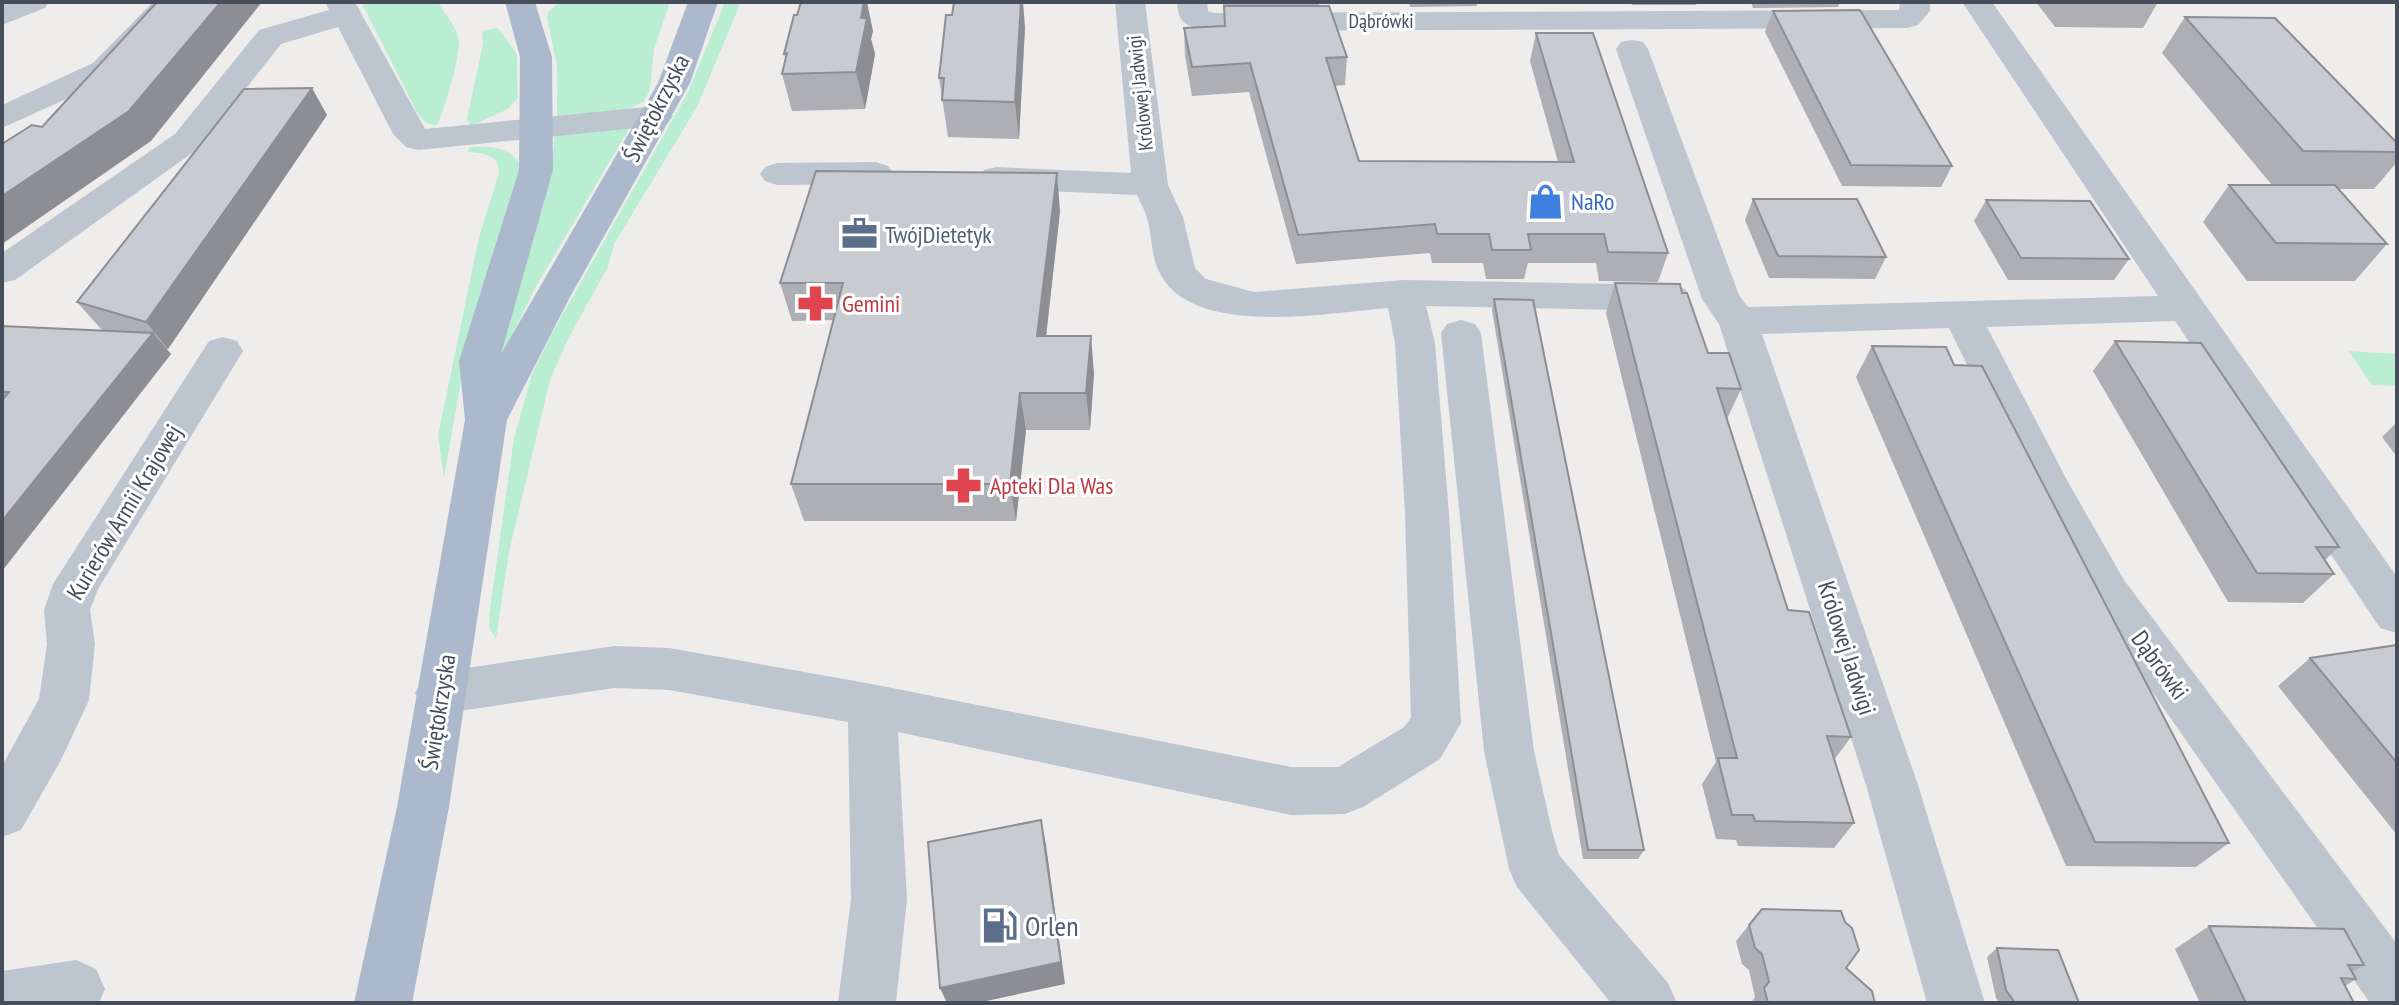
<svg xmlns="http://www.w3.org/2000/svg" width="2399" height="1005" viewBox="0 0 2399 1005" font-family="'PT Sans Narrow',sans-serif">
  <rect width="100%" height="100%" fill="#efedec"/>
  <path fill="#baeed3" d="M361 2H438C444 13 458 28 459 41 460 55 444 115 436 126L426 123 419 116Z
    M560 2H670L654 49 650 90 644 101 624 111 557 119V66L547 17 548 12Z
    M725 2H741L697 107 614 244 608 267 569 337 550 380 509 552 496 639 490 629 489 616 514 438 532 374 550 337 688 92Z
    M498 28 517 54 518 98 508 109 471 126 467 119 483 43 482 31Z
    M630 127 534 290 500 361 504 320 552 160 555 136Z
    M469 147C489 146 510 146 521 166L467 346 444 478 438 436 479 237 499 173C500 155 483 153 468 152Z
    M2349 351 2397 354V386L2372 385Z"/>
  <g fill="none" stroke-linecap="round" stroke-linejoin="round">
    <path fill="#bdc5cf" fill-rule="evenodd" d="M9 2H49L45 8 2 25V5Z
      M153 2H185L115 77 2 128V105L93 63Z
      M325 2H355L425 129 656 106 668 109 673 116 668 123 656 126 418 150 406 147 393 134 338 27 281 44 199 148 15 280 2 283V253L175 134 259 30 329 10Z
      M1115 2H1145L1168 185 1183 217 1195 268 1206 279 1254 292 1404 280 1671 285 1685 289 1690 298 1685 307 1671 311 1426 306 1435 343 1449 514 1461 723 1440 759 1363 807 1345 814 1291 815 898 732 907 899 896 1003H838L851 899 848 722 669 690 614 688 440 714 423 708 415 693 423 678 440 672 614 646 669 648 872 684 1291 767H1338L1404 727 1411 718 1405 514 1395 343 1388 308C1329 313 1197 337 1162 277 1150 258 1153 238 1147 218 1145 210 1140 202 1137 195L996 189 984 186 979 178 984 170 996 167 1131 173Z
      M1177 2H1207L1208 11 1214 13 1899 10 1900 2H1930V11L1918 25 1907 28 1211 31C1189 26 1178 27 1177 2Z
      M1962 2H1992L2397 577V633L2380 628 2175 321 1987 327 2068 482 2124 580 2397 944V1003H2370L2092 606 2028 489 1949 328 1762 334 1918 785 1985 1003H1927L1866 785 1719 324 1702 299 1616 49 1621 42 1632 40 1643 42 1648 49 1739 295 1748 307 2158 296Z
      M876 162 888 166 893 173 888 180 876 184 777 185 765 181 760 174 765 167 777 163Z
      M1461 320 1475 324 1481 333 1534 751 1552 831 1559 855 1668 983 1677 1003H1611L1517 887 1509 869 1484 751 1441 333 1447 324Z
      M223 337 237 341 243 351 98 589 90 610 95 644 89 700 61 760 21 830 2 837V766L39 699 47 644 44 610 53 584 209 341Z
      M76 960 96 969 105 989 99 1003H2V971Z"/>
    <path fill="#acb9cc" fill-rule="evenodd" d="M505 2H535L552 57 553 170 501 354 658 83 688 2H718L690 83 570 297 507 420 449 807 412 1003H354L397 807 465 420 459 361 519 170 520 57Z"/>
  </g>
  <path fill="#adafb5" d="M1223 2H1319V6L1347 57 1345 85 1334 86 1359 161 1558 162 1530 61 1536 33 1668 253 1658 282 1599 281 1596 263H1528L1524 279H1486L1483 263H1432L1430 253 1296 264 1249 92 1192 96 1185 56 1184 28 1224 26V10H1223Z
    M1409 2H1477V6L1410 7Z
    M1630 2H1697L1696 5H1632Z
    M1751 2H1867L1866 4H1839L1838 7 1753 8Z
    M2036 2H2158L2143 28 2055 27Z
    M1773 11 1952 166 1941 187 1842 186 1765 32Z
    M2185 17 2397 143V162L2374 189H2338L2387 244 2355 281H2247L2203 222 2229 185H2272L2162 53Z
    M1025 27 1019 139 948 137 939 78Z
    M873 31 871 39 875 54 865 109 792 111 782 74 786 60 784 54Z
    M327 115 168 349H166L171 354 2 571V326L105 331 101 329 77 302Z
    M1753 199 1886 257 1875 279 1769 278 1745 220Z
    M1986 200 2129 259 2114 280H2008L1974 221Z
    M1060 211 1046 336 1094 373 1090 430H1026L1016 521H804L791 484 834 320 792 321 780 283Z
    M1615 283 1708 353 1741 389 1727 419 1788 610 1851 737 1834 760 1854 823 1834 848 1738 846 1736 840 1716 839 1702 784 1716 762 1606 313Z
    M1494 299 1644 850 1638 859H1583L1492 310Z
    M2115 341 2339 547 2325 560 2334 574 2303 603 2228 602 2093 371Z
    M1872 346 1954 365 2229 843 2196 867 2066 866 1856 377Z
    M2397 422V457L2382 437Z
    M2397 645V835L2278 686 2310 658Z
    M1762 909 1846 968 1875 1003H1751L1755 997 1749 970 1742 964 1736 941Z
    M2209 926 2364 965 2352 972 2356 979 2345 986 2354 1003H2200L2175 949Z
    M1997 948 2079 1003H1999L1996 998 1987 957Z"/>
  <path fill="#8d8e94" d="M221 2H262L151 141 2 244V196Z
    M864 2H867L873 31 871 39 875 54 865 109 856 72 861 18Z
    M1021 2H1023L1025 27 1019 139 1015 102Z
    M312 88 327 115 168 349 146 322Z
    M1057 173 1060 211 1042 373 1037 336Z
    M153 333 171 354 2 571V521Z
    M1091 336 1094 373 1090 430 1086 393Z
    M1020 393 1026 430 1016 521 1010 484Z
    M1041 820 1046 845 1065 984 977 1003H947L940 988Z"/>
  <path fill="#c9cbd3" stroke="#8d8e94" stroke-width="2" d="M157 2H221L129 111 2 196V144L32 125 42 127Z
    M801 2H864L861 18H867L856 72 782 74 787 53 784 54 794 15H797Z
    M954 2H1021L1015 102 942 100 944 78H939L946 15H952Z
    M1224 6H1329L1347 57 1326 58 1359 161 1574 162 1536 33H1593L1668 253 1608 252 1604 234H1528L1531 250H1492L1489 234H1437L1435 224 1298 235 1250 63 1192 67 1184 28 1225 26Z
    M1860 10 1952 166 1851 165 1773 11Z
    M2185 17 2275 18 2397 143V152L2303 151Z
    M312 88 146 322 77 302 244 89Z
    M816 171 1057 173 1037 336H1091L1086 393H1020L1010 484H791L843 283H780Z
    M2229 185H2335L2387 244 2276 243Z
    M1753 199H1857L1886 257 1778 256Z
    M1986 200 2090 201 2129 259 2021 258Z
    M1615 283 1680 284 1682 293H1687L1708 353H1729L1741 389 1717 388 1788 610 1809 612 1851 737 1827 736 1854 823 1755 821 1753 815H1732L1718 758H1737Z
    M1494 299 1533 300 1644 850H1588Z
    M2 326 153 333 2 521V400L9 392H2Z
    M2115 341 2201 343 2339 547H2316L2334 574 2257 573Z
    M1872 346 1946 347 1954 365 1982 366 2229 843 2095 842Z
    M2397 645V763L2310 658Z
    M1041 820 1061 962 940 988 928 842Z
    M1762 909 1841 911 1845 922 1852 928 1859 950 1846 968 1872 991 1875 1003H1768L1764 988 1769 982 1762 954 1755 948 1749 925Z
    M2209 926 2344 929 2364 965H2348L2356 979 2341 978 2354 1003H2246Z
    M1997 948 2058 950 2079 1003H2015L2006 990Z"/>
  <defs>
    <symbol id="shop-bare" viewBox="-9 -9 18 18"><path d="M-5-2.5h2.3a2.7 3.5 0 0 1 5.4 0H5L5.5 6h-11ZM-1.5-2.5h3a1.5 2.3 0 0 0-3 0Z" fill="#3f7fe0" stroke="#fff" stroke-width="2.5" paint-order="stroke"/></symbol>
    <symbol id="office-bare" viewBox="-9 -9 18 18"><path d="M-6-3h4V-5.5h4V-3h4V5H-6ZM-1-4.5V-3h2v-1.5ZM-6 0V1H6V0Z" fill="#5c6f8a" stroke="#fff" stroke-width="2.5" paint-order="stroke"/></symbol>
    <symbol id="pharmacy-bare" viewBox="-9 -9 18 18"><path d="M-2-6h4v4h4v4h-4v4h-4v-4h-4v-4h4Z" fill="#e0444e" stroke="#fff" stroke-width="2.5" paint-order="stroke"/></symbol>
    <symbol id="fuel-bare" viewBox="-9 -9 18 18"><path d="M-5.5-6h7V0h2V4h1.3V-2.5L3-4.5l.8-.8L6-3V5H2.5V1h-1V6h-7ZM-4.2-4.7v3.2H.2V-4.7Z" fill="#5c6f8a" stroke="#fff" stroke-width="2.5" paint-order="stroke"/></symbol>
  </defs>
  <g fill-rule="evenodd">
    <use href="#shop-bare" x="1520" y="176" width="51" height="51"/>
    <use href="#office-bare" x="834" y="208" width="51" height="51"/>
    <use href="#pharmacy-bare" x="790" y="278" width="51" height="51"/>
    <use href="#pharmacy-bare" x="938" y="460" width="51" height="51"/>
    <use href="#fuel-bare" x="974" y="900" width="51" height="51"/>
  </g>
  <g text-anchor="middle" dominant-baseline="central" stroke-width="6" stroke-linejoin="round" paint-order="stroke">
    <g font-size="20" fill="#454e5a" stroke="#fff">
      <text x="1381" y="21">Dąbrówki</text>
      <text transform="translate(1140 93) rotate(-96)">Królowej Jadwigi</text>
    </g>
    <g font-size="24" fill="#454e5a" stroke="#fff">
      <text transform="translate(656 108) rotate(-63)">Świętokrzyska</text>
      <text transform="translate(124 512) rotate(-59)">Kurierów Armii Krajowej</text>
      <text transform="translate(1847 648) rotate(72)">Królowej Jadwigi</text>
      <text transform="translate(2160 665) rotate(54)">Dąbrówki</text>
      <text transform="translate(438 712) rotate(-81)">Świętokrzyska</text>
    </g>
    <g font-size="24" fill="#366cbe" stroke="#fff" text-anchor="start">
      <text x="1571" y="201">NaRo</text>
    </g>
    <g font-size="24" fill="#4e5e75" stroke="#fff" text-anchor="start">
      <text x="885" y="234">TwójDietetyk</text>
    </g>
    <g font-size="24" fill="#be3a42" stroke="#fff" text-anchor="start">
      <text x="842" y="303">Gemini</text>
      <text x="990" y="485">Apteki Dla Was</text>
    </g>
    <g font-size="28" fill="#4e5e75" stroke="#fff" text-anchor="start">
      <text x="1025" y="925">Orlen</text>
    </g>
  </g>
  <rect width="2399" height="1005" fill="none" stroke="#454e5a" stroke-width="8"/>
</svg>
